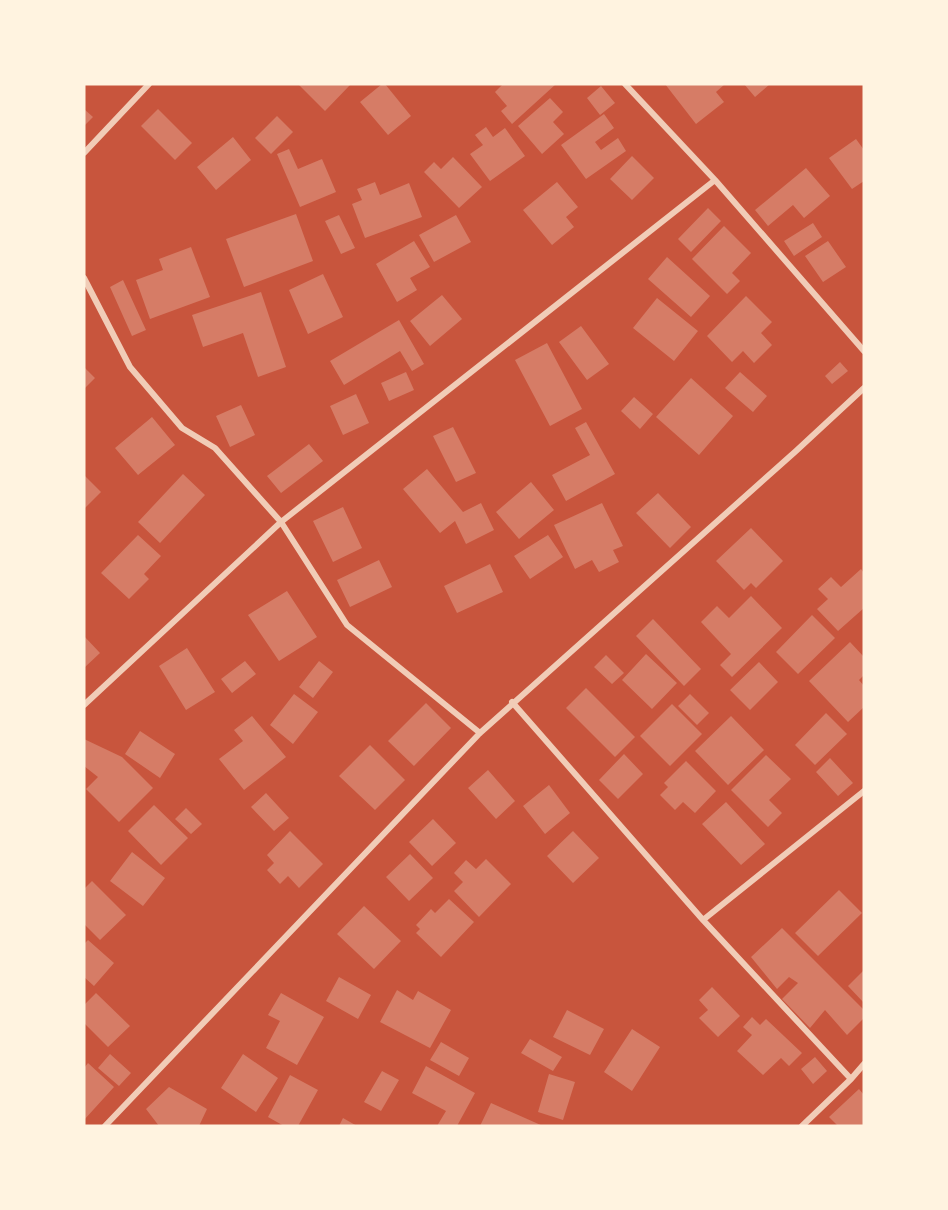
<svg xmlns="http://www.w3.org/2000/svg" width="948" height="1210" viewBox="0 0 948 1210" font-family="Rubik,sans-serif">
  <rect width="100%" height="100%" fill="#c8553d"/>
  <path fill="#d67c66" d="M298 84H351L325 111Z
    M382 84H385L411 116 388 135 360 102Z
    M503 84H556L512 124 501 111 507 106 495 92Z
    M665 84H725L716 92 724 102 696 124Z
    M744 84H770L755 97Z
    M601 86 615 103 600 115 587 98Z
    M550 98 563 112 553 122 564 134 542 154 518 126Z
    M84 109 93 117 84 126Z
    M158 109 192 143 175 160 141 126Z
    M604 114 614 128 595 142 601 150 618 138 626 151 586 179 561 145Z
    M277 116 293 132 271 154 255 138Z
    M486 127 493 137 505 128 525 156 490 181 470 154 483 145 475 135Z
    M233 137 251 160 216 190 197 167Z
    M856 139 864 150V181L852 189 829 158Z
    M289 149 298 169 322 159 336 192 300 207 277 154Z
    M632 156 654 178 632 200 610 179Z
    M453 157 482 187 459 208 424 172 434 162 441 169Z
    M806 168 830 196 804 218 793 205 768 226 755 210Z
    M375 182 380 195 409 183 422 217 365 238 352 204 362 200 357 189Z
    M557 182 578 207 566 217 574 227 552 245 523 210Z
    M708 208 721 221 691 252 678 239Z
    M296 214 313 261 244 287 226 239Z
    M339 215 355 248 341 254 325 221Z
    M456 215 471 242 434 262 419 235Z
    M813 223 822 237 794 256 784 241Z
    M724 226 751 253 732 273 740 281 727 294 692 259Z
    M414 241 430 267 410 278 417 290 397 302 376 264Z
    M828 241 846 267 823 282 805 256Z
    M191 247 210 297 150 319 136 280 163 270 159 259Z
    M667 257 710 296 691 317 648 279Z
    M323 274 343 317 308 334 289 290Z
    M123 280 146 330 132 336 110 287Z
    M261 292 286 367 258 377 243 333 203 347 192 315Z
    M442 295 462 319 430 346 410 321Z
    M746 296 772 322 761 333 772 345 754 363 743 351 732 362 707 336Z
    M657 298 698 331 674 361 633 328Z
    M399 320 424 364 412 371 400 351 344 385 330 361Z
    M581 326 609 364 587 380 559 342Z
    M547 343 582 409 550 426 515 360Z
    M840 362 848 371 832 384 825 376Z
    M84 367 95 378 84 389Z
    M406 372 414 390 389 401 381 383Z
    M740 372 767 396 753 412 725 388Z
    M691 378 733 416 699 455 656 417Z
    M356 394 369 423 343 435 330 406Z
    M634 397 653 414 640 429 621 411Z
    M241 405 255 435 230 447 216 416Z
    M152 417 175 445 138 475 115 448Z
    M586 422 615 474 566 501 552 475 590 455 575 428Z
    M453 427 476 473 456 482 433 436Z
    M309 444 323 461 281 493 267 476Z
    M427 469 463 512 481 503 494 530 466 544 455 521 440 533 403 489Z
    M183 474 205 495 160 543 138 522Z
    M84 475 101 492 84 509Z
    M531 482 554 510 519 539 496 512Z
    M658 493 691 527 670 548 636 513Z
    M602 503 623 546 613 550 619 562 599 572 592 560 575 569 554 525Z
    M343 507 362 548 333 562 313 521Z
    M751 528 783 561 756 588 751 583 744 590 716 561Z
    M138 535 161 556 144 574 149 579 129 599 101 573Z
    M548 535 563 557 530 579 514 556Z
    M379 560 392 587 350 607 337 580Z
    M490 564 503 592 457 613 444 586Z
    M861 569 864 573V608L838 631 817 609 828 599 818 589 831 577 841 587Z
    M287 591 317 637 279 661 248 615Z
    M751 596 782 628 732 677 720 665 731 654 701 622 717 606 729 618Z
    M812 615 835 638 798 674 776 652Z
    M653 619 701 669 684 686 636 636Z
    M84 636 100 653 84 668Z
    M850 642 864 657V675L859 680 864 686V707L848 722 809 681Z
    M187 648 215 692 186 710 159 666Z
    M646 654 677 683 652 709 622 680Z
    M606 655 624 673 612 684 594 667Z
    M245 661 256 674 232 693 221 679Z
    M319 661 333 672 313 698 299 687Z
    M759 662 778 682 750 710 730 690Z
    M586 688 635 737 615 757 566 708Z
    M294 694 318 712 293 744 270 725Z
    M690 694 709 713 697 725 678 706Z
    M426 703 451 728 414 766 388 741Z
    M672 704 702 734 670 766 640 736Z
    M826 713 847 734 815 765 795 745Z
    M252 716 286 757 244 790 219 759 243 741 234 730Z
    M731 716 764 750 728 785 695 751Z
    M140 731 175 754 160 778 125 754Z
    M84 739 122 757 153 788 119 822 86 789 98 777 84 766Z
    M370 745 405 780 375 810 339 776Z
    M624 754 643 774 618 799 599 780Z
    M766 755 791 779 769 800 782 813 768 827 731 790Z
    M830 758 853 783 838 796 816 772Z
    M686 761 716 791 695 813 683 802 675 810 660 795 668 787 664 783Z
    M488 770 515 801 496 819 468 788Z
    M549 785 570 813 545 834 523 806Z
    M266 793 289 818 274 831 251 807Z
    M726 802 765 844 741 865 702 824Z
    M154 805 188 838 161 865 128 831Z
    M186 808 202 824 191 834 175 819Z
    M433 819 456 843 432 866 409 842Z
    M290 831 323 864 299 888 288 876 280 884 267 870 274 863 267 855Z
    M573 831 599 858 573 883 547 856Z
    M132 852 165 878 143 906 110 881Z
    M410 854 433 878 409 901 386 877Z
    M486 859 511 884 479 917 454 891 463 882 454 873 466 860 476 869Z
    M92 881 126 915 100 940 84 924V889Z
    M839 890 862 913 818 956 795 933Z
    M449 899 474 922 441 957 416 933 420 929 416 925 431 909 435 913Z
    M364 906 401 941 374 969 337 934Z
    M782 928 864 1010V1018L847 1035 825 1010 810 1028 782 999 798 983 789 977 777 989 751 957Z
    M88 940 114 963 94 986 84 977V944Z
    M864 970V1003L848 986Z
    M339 977 371 995 358 1019 326 1001Z
    M712 987 740 1016 718 1037 699 1018 708 1010 699 1000Z
    M397 990 413 1000 418 991 451 1010 430 1048 380 1022Z
    M96 993 130 1026 108 1047 84 1023V1005Z
    M281 993 324 1017 297 1065 266 1048 280 1021 268 1015Z
    M567 1010 604 1029 590 1055 553 1037Z
    M752 1017 760 1025 766 1019 802 1053 789 1066 781 1058 763 1075 737 1051 752 1035 743 1027Z
    M632 1029 660 1047 632 1091 604 1072Z
    M530 1039 562 1057 553 1071 521 1053Z
    M441 1042 469 1058 459 1076 430 1060Z
    M110 1054 131 1073 119 1086 98 1068Z
    M243 1054 278 1078 256 1112 221 1088Z
    M815 1057 827 1071 813 1084 801 1069Z
    M88 1063 114 1087 84 1120V1068Z
    M426 1066 475 1093 457 1126H437L446 1111 412 1093Z
    M382 1071 399 1080 381 1111 364 1102Z
    M549 1074 575 1082 563 1120 538 1112Z
    M290 1075 318 1090 298 1126H284L268 1117Z
    M169 1087 207 1109 199 1126H159L146 1109Z
    M859 1089 864 1095V1126H838L829 1117Z
    M491 1103 543 1126H480Z
    M343 1118 357 1126H339Z"/>
  <g fill="none" stroke-linecap="round" stroke-linejoin="round">
    <path stroke="#f1ccb7" stroke-width="6" d="M625 84 715 180 864 351
      M84 153 149 84
      M84 278 130 367 182 428 215 448 281 522 347 625 480 733
      M512 702 703 920 851 1079
      M84 705 281 522 715 180
      M703 920 864 791
      M105 1126 480 733 796 451 864 388
      M802 1126 851 1079 864 1064"/>
  </g>
  <rect width="948" height="1210" fill="none" stroke="#fff3e0" stroke-width="171"/>
</svg>
